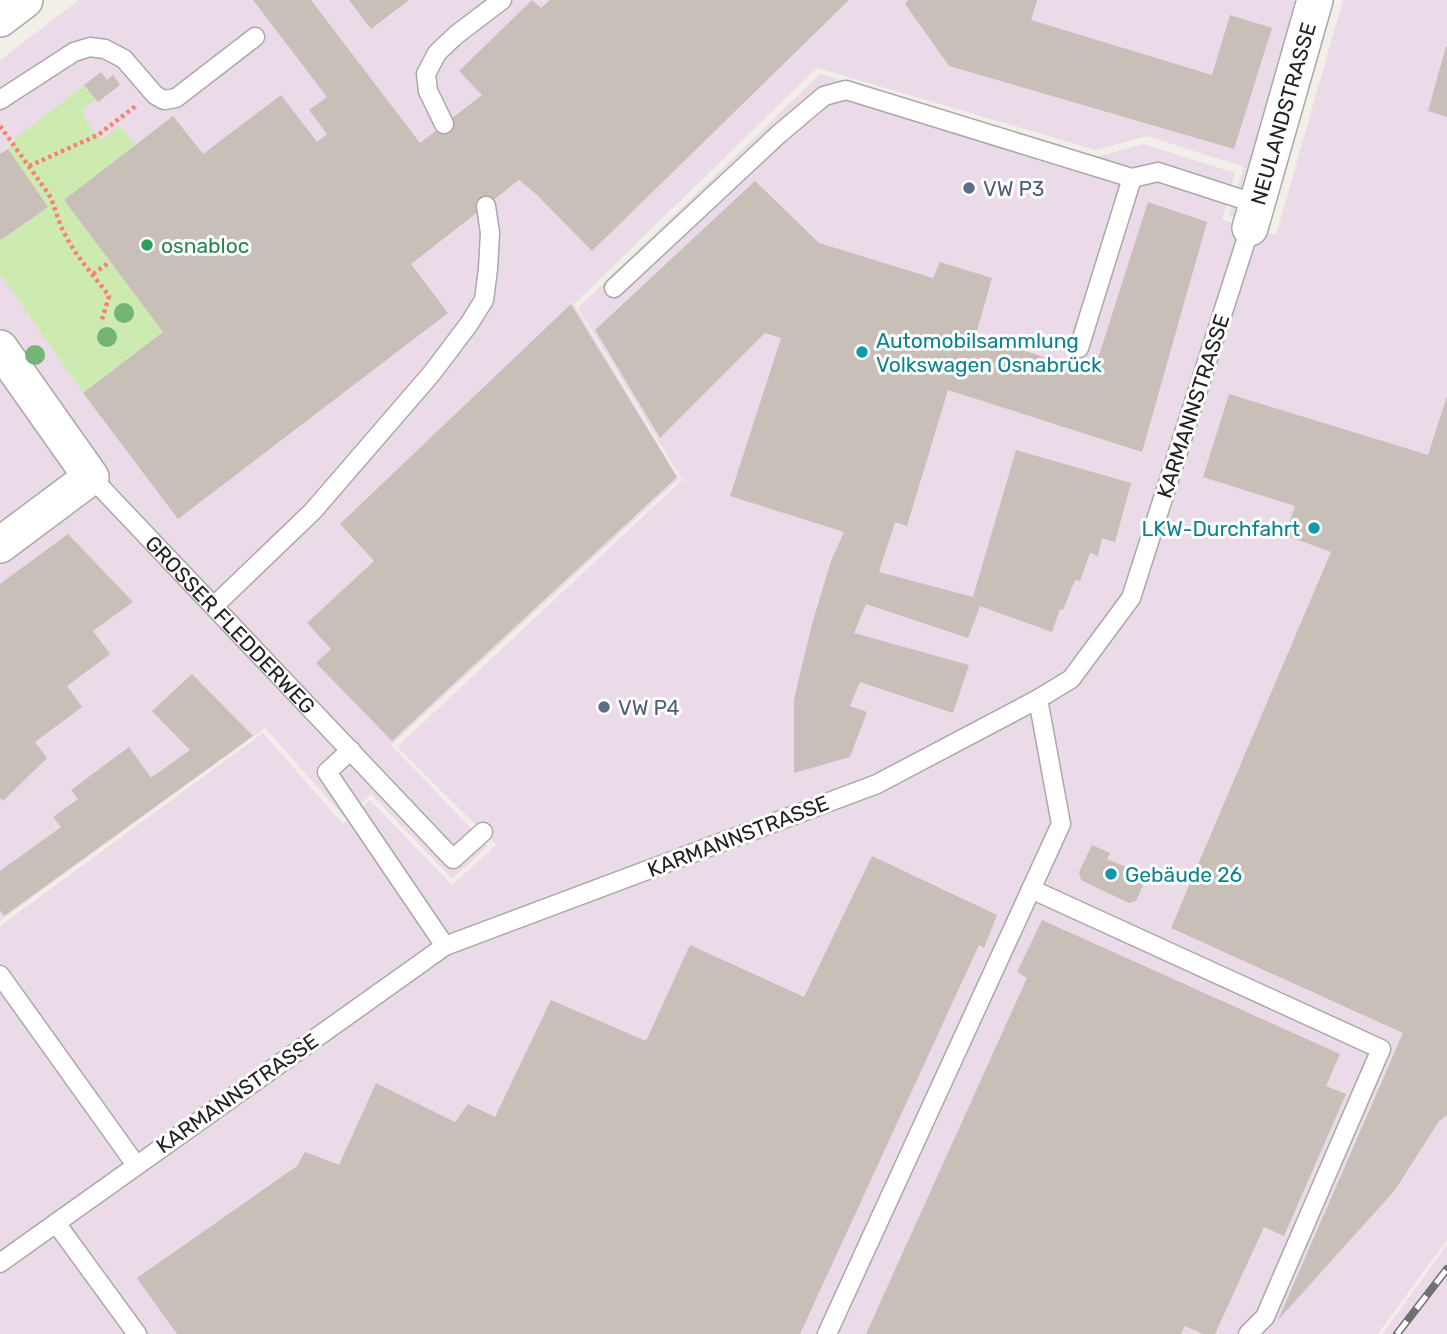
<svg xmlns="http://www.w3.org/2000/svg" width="1447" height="1334" viewBox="0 0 1447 1334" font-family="Rubik,sans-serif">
  <rect width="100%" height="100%" fill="#f2efe9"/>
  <path fill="#ebdbe8" d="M79 0H1335L1270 226 1229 215 1244 167 1147 136 1096 150 817 68 574 304 679 479 391 745 488 846 452 879 371 794 345 818 265 728 0 921V60Z
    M1343 0H1447V1240L1378 1334H0V926L263 733 343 824 370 800 452 885 496 845 397 747 682 480 578 308 820 74 1096 157 1144 144 1235 173 1222 220 1276 235Z
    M1447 1245V1334H1382Z"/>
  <path fill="#cdebb0" d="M84 85 96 99 83 109V117L101 140 120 126 135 145 64 200 163 332 83 393 0 274V238L2 240 48 207 8 149 15 139Z"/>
  <path fill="#c7bfb8" d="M253 0H311L420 143 482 95 459 71 532 0 541 8 550 0H849L592 251 535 193 519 180 411 264 448 313 178 519 83 393 163 332 64 200 173 116 203 154 281 95 317 142 327 134 309 110 327 97Z
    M349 0H409L371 29Z
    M908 0H1037L1031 20 1212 75 1230 15 1272 28 1234 149 949 66 905 4Z
    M1446 46 1447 47V117L1428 111Z
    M101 72 107 80 113 75 120 85 98 102 84 85Z
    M8 149 48 207 1 240 0 238V154Z
    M755 181 819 243 933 278 940 262 992 278 976 334 1093 374 1148 202 1207 222 1142 452 948 390 907 526 895 522 879 572 973 597 1016 450 1131 483 1115 542 1102 538 1098 556 1090 553 1080 581 1075 580 1063 610 1060 609 1052 632 980 606 968 638 866 604 854 633 969 665 953 713 860 682 850 706 867 712 850 757 794 773V699L812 624 831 561 844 532 730 496 781 338 765 333 660 438 595 330Z
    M571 304 677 477 392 741 316 663 331 649 307 623 374 561 340 524Z
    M1229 394 1428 455 1447 396V1115L1439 1121 1395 1190 1278 1320 1403 1033 1171 928 1331 552 1285 535 1295 506 1203 477Z
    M68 534 133 602 93 631 110 654 67 686 82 707 35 742 47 758 3 801 0 798V584Z
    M192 674 253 736 4 916 0 910V871L61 827 53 817 78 799 71 790 129 747 151 778 190 750 152 711Z
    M1092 845 1110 853 1107 859 1147 876 1136 901 1129 903 1081 880 1079 872Z
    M872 856 997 915 984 948 979 945 800 1334H177L137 1278 297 1166 305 1152 339 1165 376 1083 455 1122 468 1104 495 1117 551 1000 646 1041 690 945 804 997Z
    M1042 920 1340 1054 1326 1086 1346 1094 1284 1236 1264 1227 1215 1334H1203L1185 1326 1181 1334H866L1027 978 1017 972Z"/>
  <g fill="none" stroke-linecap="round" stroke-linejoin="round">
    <defs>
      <g id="service">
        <path d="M0 100 74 52 90 47 105 49 124 59 155 95 164 100 176 98 255 37"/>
        <path d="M444 124 428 91 426 74 437 53 456 35 502 0"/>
        <path d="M614 288 779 134 824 96 846 90 1132 178"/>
        <path d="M1079 348 1132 178 1158 172 1257 204"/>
        <path id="s1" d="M91 477 453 859 483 832"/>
        <path d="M214 606 313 511 432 373 469 324 484 300 488 269 490 233 486 206"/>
        <path d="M351 750 327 772 445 946"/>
        <path d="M1031 889 1381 1049 1265 1317 1248 1334"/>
        <path d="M0 975 136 1165"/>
        <path d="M56 1223 137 1334"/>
        <path d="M0 1263 445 946 877 784 1038 699 1071 679 1131 598 1250 228"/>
        <path d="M827 1334 1061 824 1038 699"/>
      </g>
      <g id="minor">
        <path d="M0 19 25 0"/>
        <path id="s2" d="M1250 228 1315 0"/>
        <path d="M0 348 91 477 0 545"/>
      </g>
    </defs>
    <use href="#service" stroke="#a9a9a9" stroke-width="21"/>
    <use href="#minor" stroke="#a9a9a9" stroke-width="38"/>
    <path stroke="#fa8072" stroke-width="4.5" stroke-dasharray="3.5 3.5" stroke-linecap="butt" d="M0 126 48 193C56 207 58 224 67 238 78 259 95 277 109 296L101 323
      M29 166 98 135 137 105
      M93 274 110 262"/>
    <use href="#service" stroke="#fff" stroke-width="18"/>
    <use href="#minor" stroke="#fff" stroke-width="35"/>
    <defs>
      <path id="rail" d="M1397 1334 1447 1269"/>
    </defs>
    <use href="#rail" stroke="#707070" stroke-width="8"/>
    <use href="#rail" stroke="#fff" stroke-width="5" stroke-dasharray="16" stroke-linecap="butt"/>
  </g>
  <g fill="#74b475">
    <circle cx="124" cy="313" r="10"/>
    <circle cx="107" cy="337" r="10"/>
    <circle cx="35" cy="355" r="10"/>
  </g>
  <g fill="#5c6f8a" stroke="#fff" stroke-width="2.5">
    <circle cx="969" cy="188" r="7"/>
    <circle cx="604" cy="707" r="7"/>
  </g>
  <circle fill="#2e9e5b" stroke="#fff" stroke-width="2.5" cx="147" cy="245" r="7"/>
  <g fill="#0f9aa8" stroke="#fff" stroke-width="2.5">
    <circle cx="862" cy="352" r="7"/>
    <circle cx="1314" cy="528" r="7"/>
    <circle cx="1111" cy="874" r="7"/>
  </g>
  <g text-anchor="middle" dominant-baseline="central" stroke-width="6" stroke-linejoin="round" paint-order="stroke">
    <g font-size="21" fill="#222" stroke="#fff">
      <text stroke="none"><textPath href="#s2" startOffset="119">NEULANDSTRASSE</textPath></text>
      <text transform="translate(1193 406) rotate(-72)">KARMANNSTRASSE</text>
      <text stroke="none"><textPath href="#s1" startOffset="203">GROSSER FLEDDERWEG</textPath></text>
      <text transform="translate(738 836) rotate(-21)">KARMANNSTRASSE</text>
      <text transform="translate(237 1093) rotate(-35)">KARMANNSTRASSE</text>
    </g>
    <g font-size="21" fill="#4e5e75" stroke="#fff" text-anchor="start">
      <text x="983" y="188">VW P3</text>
      <text x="618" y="707">VW P4</text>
    </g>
    <g font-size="21" fill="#27864d" stroke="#fff" text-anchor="start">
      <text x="161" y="245">osnabloc</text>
    </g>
    <g font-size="21" fill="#0d838f" stroke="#fff" text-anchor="start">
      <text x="876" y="340">Automobilsammlung<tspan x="876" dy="24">Volkswagen Osnabrück</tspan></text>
      <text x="1300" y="528" text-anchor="end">LKW-Durchfahrt</text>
      <text x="1125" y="874">Gebäude 26</text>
    </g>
  </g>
</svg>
